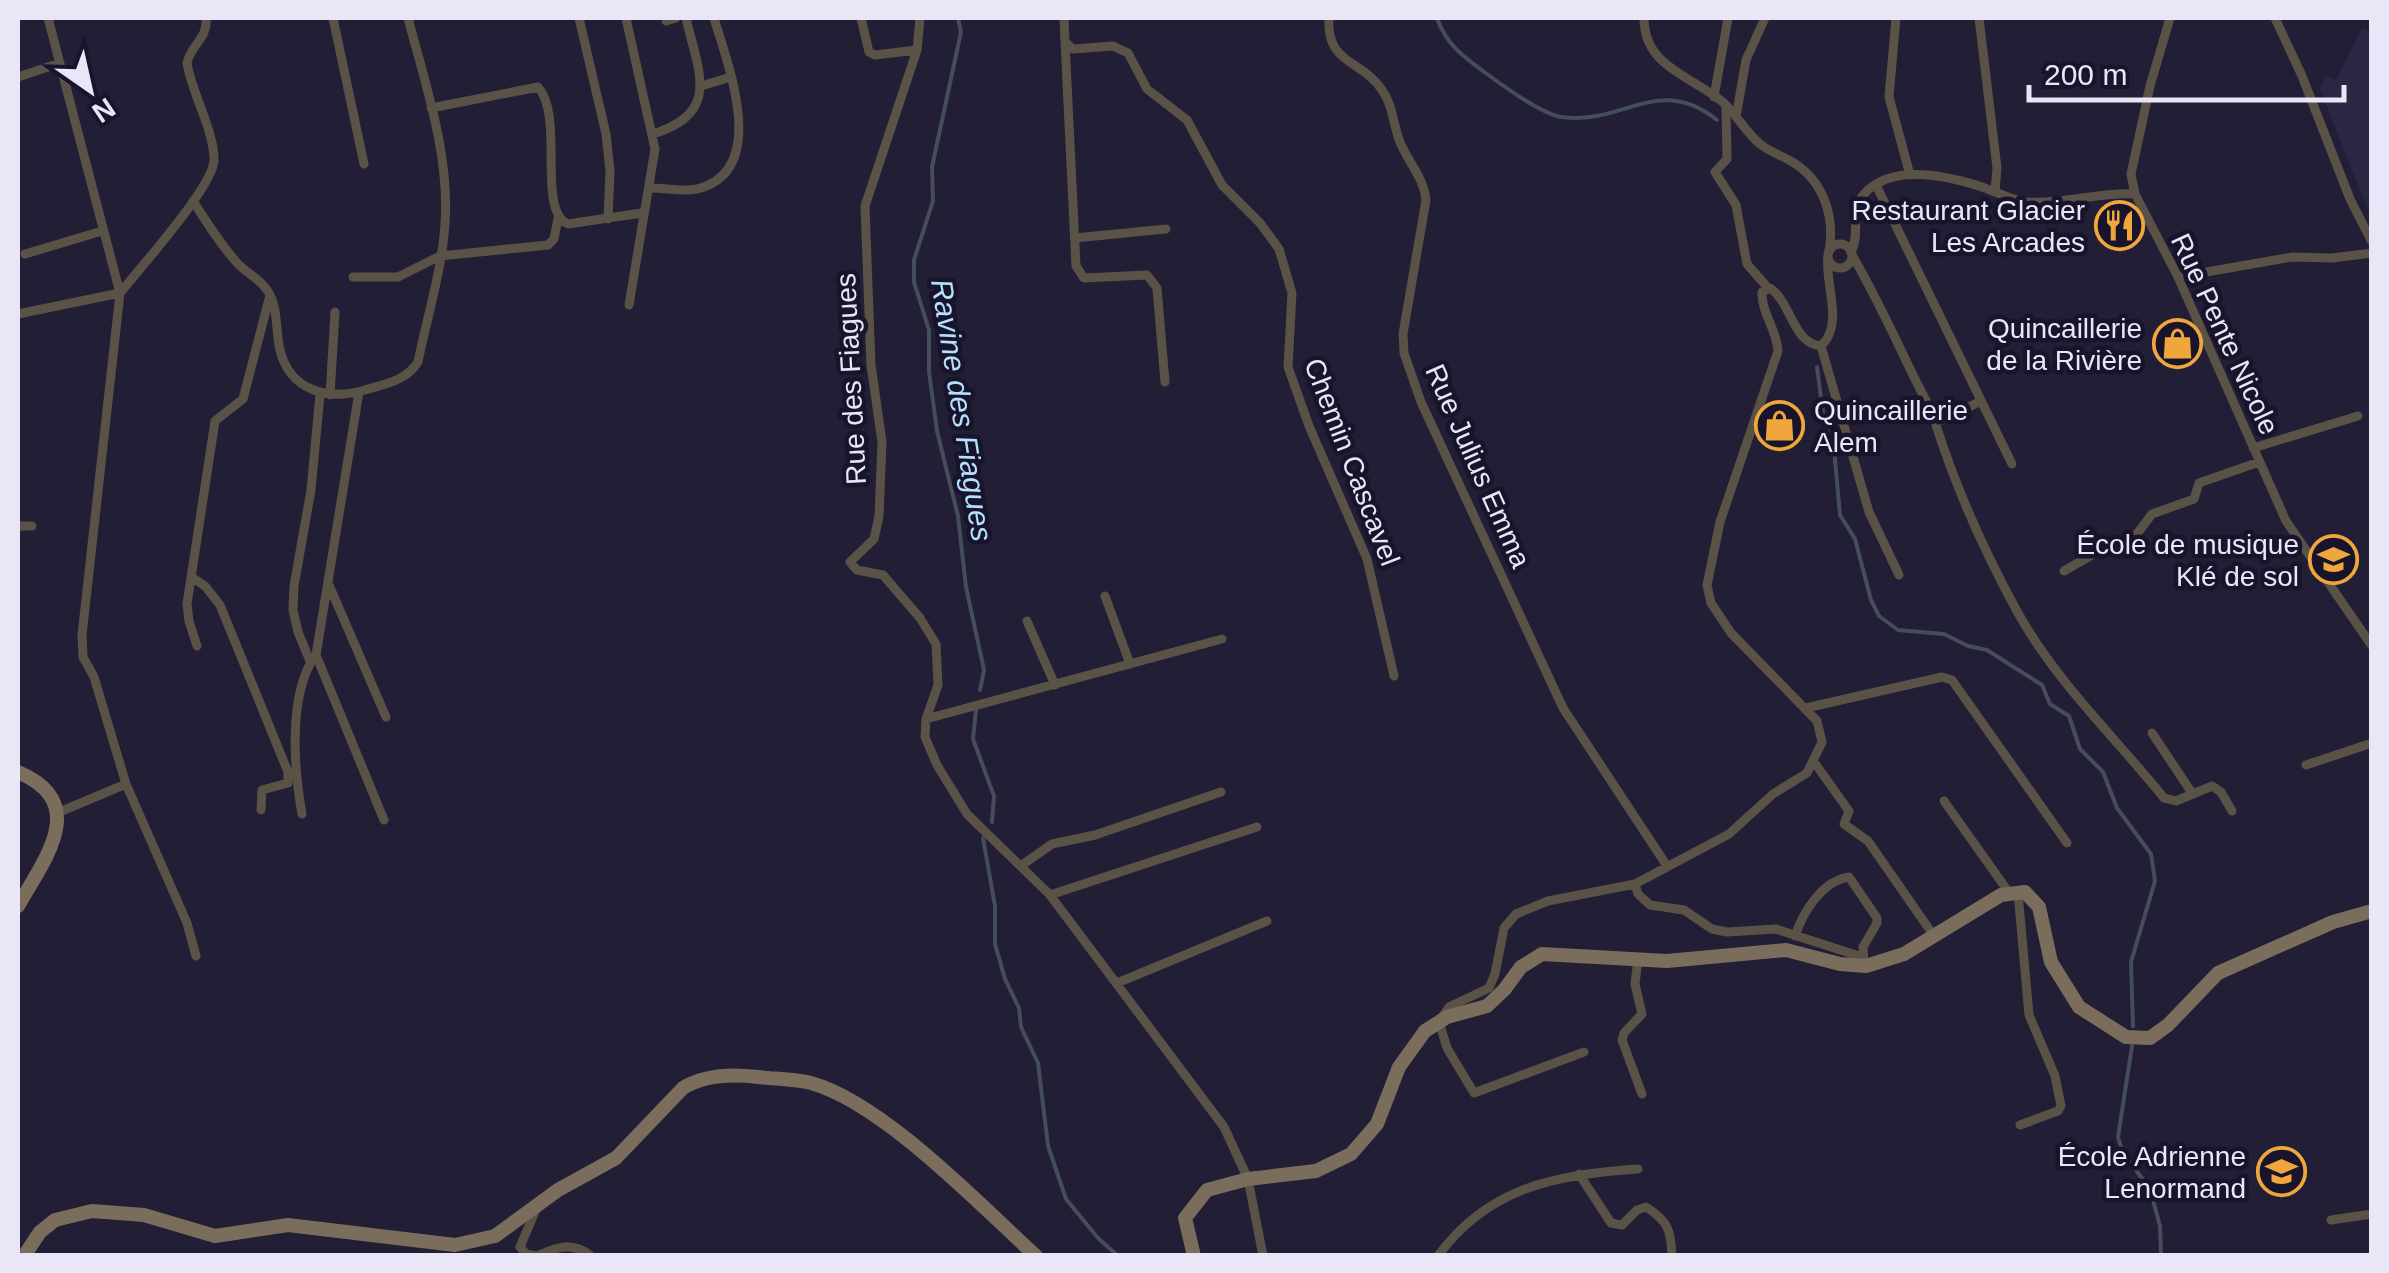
<svg xmlns="http://www.w3.org/2000/svg" width="2389" height="1273" viewBox="0 0 2389 1273" font-family="Helvetica,sans-serif">
  <rect width="100%" height="100%" fill="#211e35"/>
  <path fill="#2a2644" d="M2362 28 2371 33V218L2320 89 2326 76 2336 80Z"/>
  <g fill="none" stroke-linecap="round" stroke-linejoin="round">
    <path stroke="#464d5a" stroke-width="4" d="M958 18 961 32 932 167 933 201 914 260V282L929 330V372L937 431 958 516 966 587 984 670 980 690
      M1437 18C1447 46 1464 57 1487 74 1505 87 1540 113 1561 117 1623 126 1658 73 1717 120
      M1817 367 1824 421 1834 449 1840 515 1855 539 1871 600 1879 616 1898 630 1944 634 1968 646 1987 650 2042 685 2050 704 2069 716 2080 749 2103 772 2117 808 2151 854 2155 881 2131 962 2133 1026
      M976 710 973 739 994 796 992 822
      M983 838 995 906V944L1005 979 1019 1008 1021 1027 1038 1063 1048 1146 1066 1199 1098 1238 1118 1256
      M2132 1046 2118 1137 2123 1153 2150 1189 2160 1226 2161 1256"/>
    <path stroke="#5a5247" stroke-width="9" d="M48 18 120 293 82 635 83 657 94 677 126 784 57 813
      M333 18 364 164
      M579 18 606 134 610 171 608 219
      M626 18 655 149 629 305
      M861 18 869 52 875 55 917 50
      M920 18 917 50 865 206 871 365 882 442 879 516 874 539 850 562 857 570 883 575 920 618 936 644 938 685 926 719 925 737 937 765 967 814 1050 895 1224 1127 1248 1179 1263 1256
      M1064 18 1065 42 1073 49 1113 46 1128 53 1147 89 1187 120 1222 185 1260 223 1279 249 1292 293 1288 367 1309 426 1367 559 1394 676
      M1329 18C1326 65 1362 59 1382 90 1393 105 1393 125 1400 142 1408 162 1424 178 1426 200L1403 334 1404 353 1421 402 1563 708 1667 866
      M1644 18C1644 68 1693 76 1724 103 1737 115 1746 133 1760 144 1770 152 1783 156 1794 163 1824 182 1835 217 1829 251
      M1896 18 1889 97 1910 175
      M1979 18 1997 168 1995 191
      M2170 18 2150 86 2131 174 2135 194 2178 277 2286 521 2372 646
      M2275 18 2302 76 2350 199 2372 242
      M666 21 676 18
      M1065 42 1076 266 1084 278 1147 275 1157 288 1165 382
      M18 77 60 63
      M701 86 731 77
      M1714 97 1728 18
      M1726 107 1727 159 1715 172 1736 205 1747 264 1768 288
      M431 108 538 87C565 117 536 210 568 224L642 213
      M1736 117 1746 60 1765 18
      M653 134C722 113 698 71 686 18
      M1876 185 2012 464
      M651 188C665 188 683 192 697 189 771 171 727 63 714 18
      M193 201C207 223 221 245 238 264 247 273 260 279 267 290 279 307 275 330 280 350 290 391 328 401 365 390 385 384 406 381 418 362 427 317 442 270 445 224 450 155 425 83 408 18
      M1075 238 1166 229
      M1828 256a12 12 0 1 1 24 0a12 12 0 1 1-24 0Z
      M1851 253C1861 234 1849 211 1864 194 1892 163 1948 176 1982 187 1997 192 2011 200 2026 202 2061 205 2098 192 2135 194
      M25 254 102 231
      M1852 255C1875 294 1894 336 1914 377 1921 392 1932 409 1936 425 1957 491 1985 553 2018 613 2057 683 2115 737 2164 798L2176 801 2212 786 2221 792 2232 811
      M353 277H398L440 256 548 245 554 239 558 218
      M2178 277 2292 257 2332 258 2372 253
      M120 293C139 269 214 186 214 160 214 130 192 94 187 63 191 44 208 39 206 18
      M18 314 120 293
      M1821 346 1869 512 1899 575
      M359 392 316 655 384 820
      M330 395 335 312
      M1936 423 1979 402
      M2253 448 2358 416
      M18 526H32
      M2064 571 2102 549 2133 539 2152 514 2194 499 2199 483 2259 462
      M193 578 205 586 220 605 288 772V783L262 790 261 810
      M329 585 386 717
      M1105 596 1130 664
      M1027 621 1055 685
      M197 646 189 621 187 604 215 421 243 399 270 295
      M310 661 298 632 293 610 294 586 311 490 320 394
      M1806 708 1942 677 1952 680 2067 843
      M926 719 1222 639
      M2152 733 2192 793
      M1814 762 1849 811 1844 824 1868 841 1934 936
      M2306 765 2372 743
      M126 784 187 923 196 956
      M1944 801 2010 894
      M302 814C294 769 288 697 314 657
      M1022 865 1052 844 1095 835 1221 792
      M1635 884 1638 894 1650 905 1684 910 1712 929 1727 932 1776 929 1862 957
      M2018 893 2029 1015 2055 1076 2061 1106 2058 1111 2020 1125
      M1050 895 1257 827
      M1795 936C1803 912 1822 881 1849 877L1877 918V923L1863 947 1864 961
      M1638 959 1635 984 1642 1014 1624 1033 1622 1040 1642 1094
      M1117 983 1267 921
      M1584 1052 1474 1093 1447 1048 1439 1022 1449 1007 1489 988 1495 974 1504 928 1516 914 1548 901 1635 884 1729 834 1773 794 1807 773 1822 742 1817 721 1731 633 1711 603 1707 585 1720 522 1778 351C1777 330 1761 312 1762 292L1770 288C1792 303 1792 343 1821 346 1845 324 1824 283 1828 256
      M1579 1174 1611 1223 1622 1225 1637 1210 1646 1207C1668 1221 1671 1230 1672 1256
      M2331 1220 2372 1214
      M536 1256 526 1254 520 1247 537 1207
      M537 1256C557 1247 572 1241 591 1256
      M1438 1256C1488 1187 1558 1174 1638 1169"/>
    <path stroke="#7a6d5c" stroke-width="14" d="M18 772C91 803 44 860 18 906
      M24 1256 40 1232 55 1220 92 1211 144 1215 215 1236 288 1225 455 1245 495 1236 558 1190 616 1158 683 1088C704 1075 733 1074 758 1077 775 1079 795 1079 811 1083 883 1103 980 1205 1036 1256
      M1194 1256 1185 1218 1207 1190 1248 1179 1316 1171 1351 1154 1377 1124 1399 1067 1425 1031 1447 1017 1487 1006 1504 990 1521 967 1542 954 1667 961 1786 950 1840 964 1866 966 1904 954 2001 895 2025 892 2039 907 2051 962 2079 1007 2126 1037 2150 1038 2168 1025 2218 973 2333 922 2372 911"/>
  </g>
  <defs>
    <symbol id="restaurant-ring" viewBox="-11 -11 22 22"><circle r="9.5" fill="#18142b" stroke="#efa73d" stroke-width="1.5"/><path d="M-5-6h1v4h1v-4h1v4h1v-4h1v5L-1.5 .5V6h-2V.5L-5-1ZM5-6V6H3V1.5H1.5Q1.5-4 5-6Z" fill="#efa73d"/></symbol>
    <symbol id="shop-ring" viewBox="-11 -11 22 22"><circle r="9.5" fill="#18142b" stroke="#efa73d" stroke-width="1.5"/><path d="M-5-2.5h2.3a2.7 3.5 0 0 1 5.4 0H5L5.5 6h-11ZM-1.5-2.5h3a1.5 2.3 0 0 0-3 0Z" fill="#efa73d"/></symbol>
    <symbol id="school-ring" viewBox="-11 -11 22 22"><circle r="9.5" fill="#18142b" stroke="#efa73d" stroke-width="1.5"/><path d="M0-5L7-2L0 1L-7-2ZM-4 1L0 2.5L4 1V4Q0 6-4 4Z" fill="#efa73d"/></symbol>
  </defs>
  <g fill-rule="evenodd">
    <use href="#restaurant-ring" x="2092" y="198" width="55" height="55"/>
    <use href="#shop-ring" x="2150" y="316" width="55" height="55"/>
    <use href="#shop-ring" x="1752" y="398" width="55" height="55"/>
    <use href="#school-ring" x="2306" y="532" width="55" height="55"/>
    <use href="#school-ring" x="2254" y="1144" width="55" height="55"/>
  </g>
  <g text-anchor="middle" dominant-baseline="central" stroke-width="9" stroke-linejoin="round" paint-order="stroke">
    <g font-size="28" fill="#e8e6f7" stroke="#18142b" text-anchor="end">
      <text x="2085" y="210">Restaurant Glacier<tspan x="2085" dy="32">Les Arcades</tspan></text>
      <text x="2142" y="328">Quincaillerie<tspan x="2142" dy="32">de la Rivière</tspan></text>
      <text x="1814" y="410" text-anchor="start">Quincaillerie<tspan x="1814" dy="32">Alem</tspan></text>
      <text x="2299" y="544">École de musique<tspan x="2299" dy="32">Klé de sol</tspan></text>
      <text x="2246" y="1156">École Adrienne<tspan x="2246" dy="32">Lenormand</tspan></text>
    </g>
    <g font-size="28" fill="#e8e6f7" stroke="#18142b">
      <text transform="translate(2225 334) rotate(65)">Rue Pente Nicole</text>
      <text transform="translate(851 379) rotate(-93)">Rue des Fiagues</text>
      <text transform="translate(1352 462) rotate(69)">Chemin Cascavel</text>
      <text transform="translate(1478 466) rotate(66)">Rue Julius Emma</text>
    </g>
    <g font-size="30" font-style="italic" fill="#b5e1fd" stroke="#18142b">
      <text transform="translate(962 410) rotate(81)">Ravine des Fiagues</text>
    </g>
  </g>
  <rect width="2389" height="1273" fill="none" stroke="#e8e6f7" stroke-width="40"/>
  <g transform="translate(90 90) rotate(146)" stroke="#18142b" stroke-width="8" paint-order="stroke">
  <path d="M0-8L18 38L0 25L-18 38Z" fill="#e8e6f7"/>
  <text y="-15" font-size="28" font-weight="bold" text-anchor="middle" fill="#e8e6f7">N</text>
  </g>
  <path d="M2029 85v15h315v-15" fill="none" stroke="#e8e6f7" stroke-width="5"/>
  <text x="2044" y="85" font-size="30" fill="#e8e6f7" stroke="#18142b" stroke-width="8" paint-order="stroke">200 m</text>
</svg>
